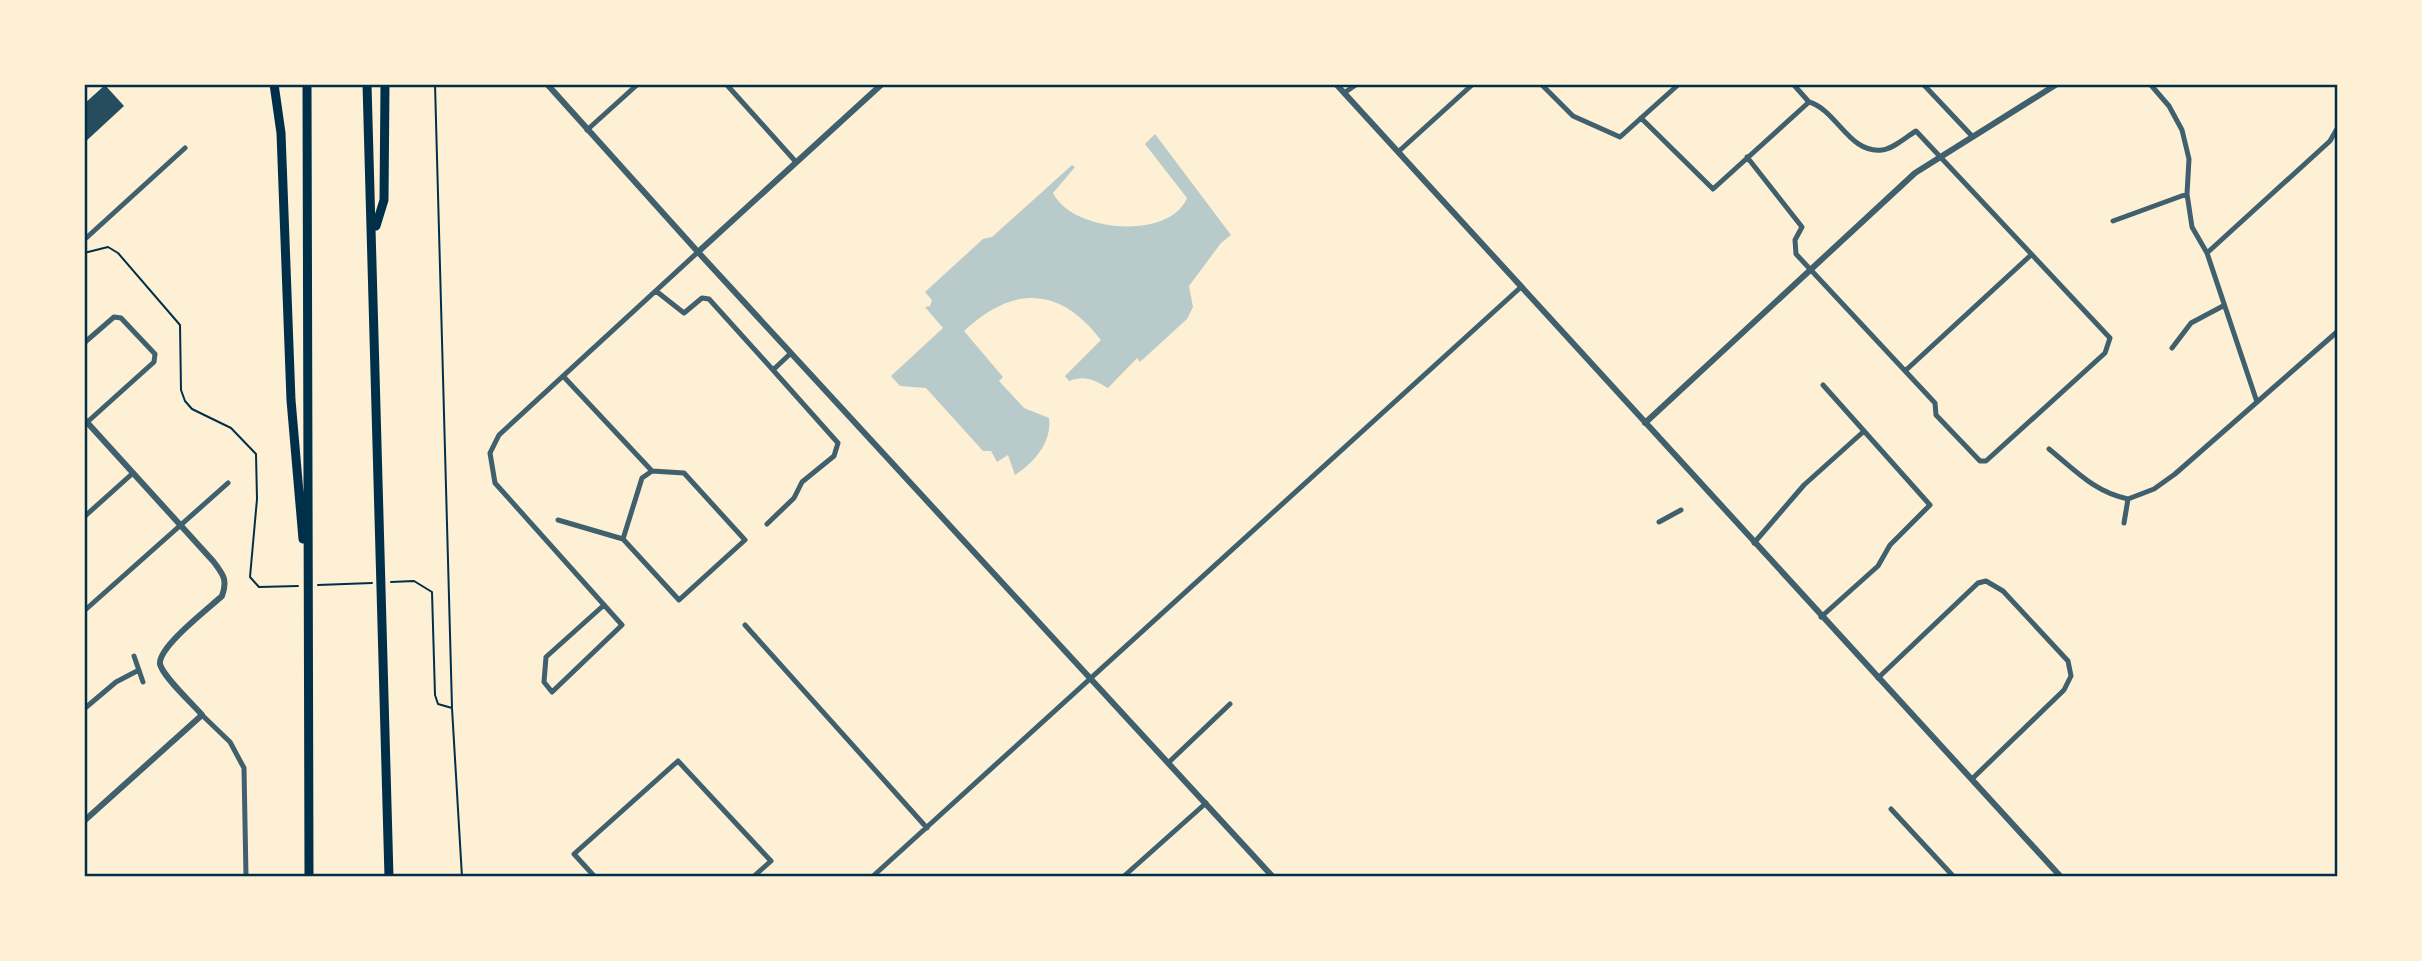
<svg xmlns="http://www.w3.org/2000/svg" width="2422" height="961" viewBox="0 0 2422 961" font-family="'Archivo Narrow',sans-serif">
  <rect width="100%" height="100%" fill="#fdf0d5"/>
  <path fill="#b9caca" d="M1155 134 1231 235 1221 243 1189 286 1193 307 1187 319 1140 362 1137 358 1108 388C1093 379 1085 375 1069 381L1065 376 1101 340C1059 285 1012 286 964 331L1003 377 999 381 1024 408 1049 418C1052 442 1035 462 1015 475L1008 455 997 462 991 451H983L926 388 900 386 891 376 943 328 925 307 930 306 932 300 925 292 983 239 992 237 1072 165 1075 167 1053 193C1072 232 1169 241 1187 198L1145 144Z"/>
  <path fill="#264d5e" d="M105 85 124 106 84 143V104Z"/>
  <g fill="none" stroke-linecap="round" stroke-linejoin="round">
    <path stroke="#003049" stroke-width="2" d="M435 84 452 707
      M84 253 108 247 118 253 180 325 181 390 185 401 192 409 231 428 256 454 257 499 250 577 259 587 298 586
      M391 582 414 581 432 592 435 695 438 704 452 708 462 877
      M318 585 372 583"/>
    <path stroke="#3f606c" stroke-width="5" d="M726 84 796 162
      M1541 84 1573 116 1620 137 1679 84
      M1923 84 1972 136
      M2150 84 2169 106 2182 130 2189 159 2187 194 2192 227 2207 253 2257 402
      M1344 93 1357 84
      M1641 118 1713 189 1809 102 1793 84
      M587 130 638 84
      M1398 152 1473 84
      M1747 157 1802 227 1795 240 1796 254 1935 403 1936 415 1980 461H1986L2105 353 2110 338 1916 131C1906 137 1893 149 1882 150 1849 154 1837 110 1809 102
      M2113 221 2187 194
      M84 240 185 148
      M2207 253 2330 141 2338 127
      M656 291 684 313 702 298 709 299 773 370 791 353
      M84 343 114 317 121 318 155 354 154 362 84 425
      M2172 348 2191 323 2223 306
      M1905 371 2031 255
      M563 376 652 471 684 473 745 540 679 600 623 539 642 478 652 471
      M2049 449C2075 470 2094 492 2128 499
      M2128 499 2154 489 2175 474 2338 331
      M84 517 133 473
      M558 520 623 539
      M1659 522 1681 510
      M2124 523 2128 499
      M767 524 794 498 802 482 834 456 838 443 773 370
      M1754 543 1804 485 1863 432
      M604 605 546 657 544 682 552 692 622 625 495 483 490 453 499 435 698 252
      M84 611 228 483
      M1821 617 1878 566 1890 545 1930 505 1823 385
      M745 625 927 828
      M134 656 143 682
      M1878 678 1978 583 1986 581 2003 591 2068 661 2071 676 2064 690 1973 778
      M84 709 116 682 139 670
      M202 715 230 742 244 768 246 877
      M1168 763 1230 704
      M1891 809 1954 877
      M595 877 574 854 678 761 771 861 753 877
      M872 877 1521 287
      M1123 877 1206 803"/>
    <path stroke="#3f606c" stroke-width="6" d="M547 84 698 252 1273 877
      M1336 84 2061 877
      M698 252 882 84
      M84 419 213 561C223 574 228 580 222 596 209 608 158 647 160 664 163 677 193 704 202 715L84 821
      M1645 423 1915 173 2057 84"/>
    <path stroke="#003049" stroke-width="9" d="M274 84 281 133 291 400 303 539
      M307 84 309 877
      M367 84 389 877
      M376 226 384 200 385 84"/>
  </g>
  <rect width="2422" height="961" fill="none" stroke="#fdf0d5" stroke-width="172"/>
  <rect x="86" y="86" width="2250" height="789" fill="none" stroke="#003049" stroke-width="2.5"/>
</svg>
